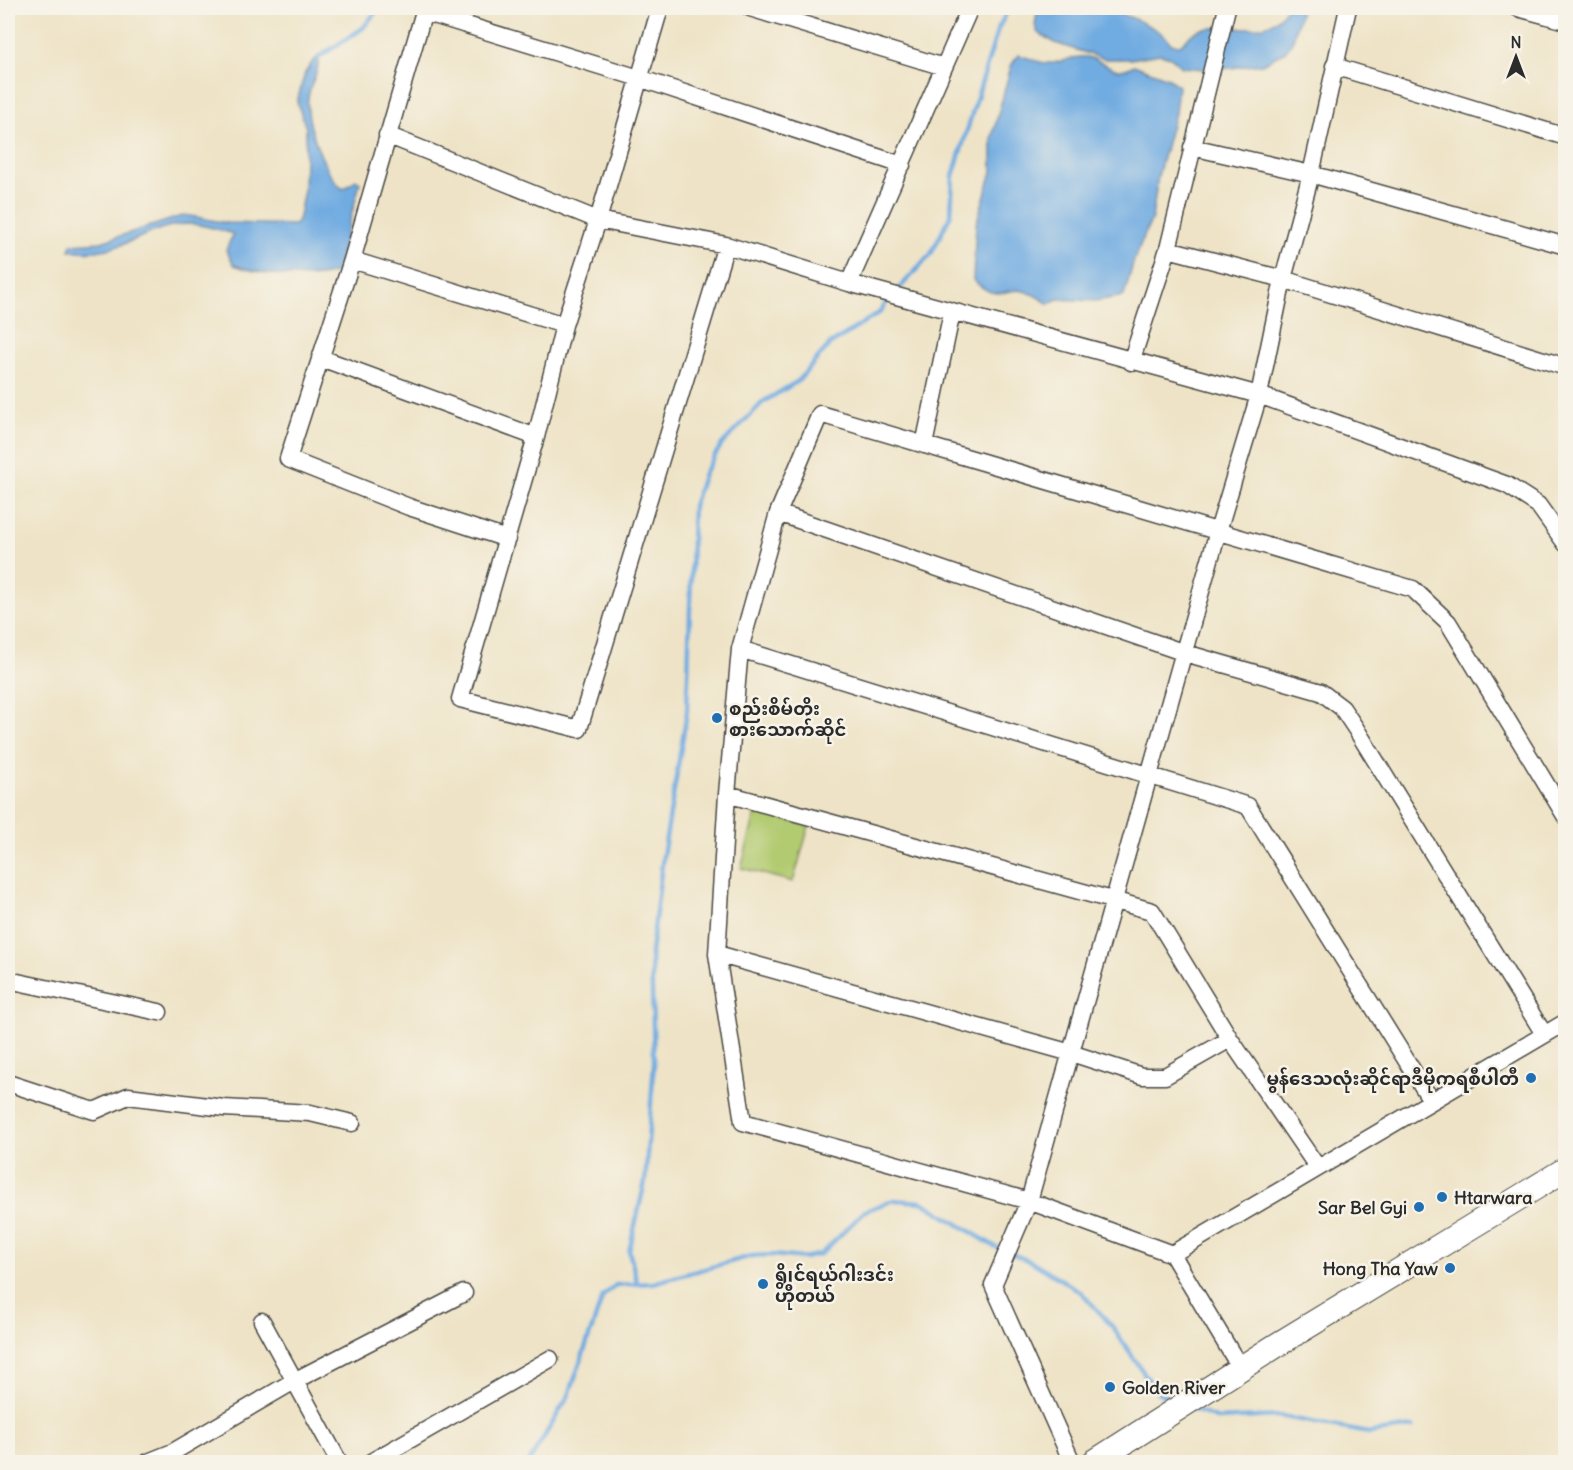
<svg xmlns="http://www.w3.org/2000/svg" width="1573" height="1470" viewBox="0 0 1573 1470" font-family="Delius,'Noto Sans Myanmar',sans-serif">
  <rect width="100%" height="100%" fill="#f7f3e8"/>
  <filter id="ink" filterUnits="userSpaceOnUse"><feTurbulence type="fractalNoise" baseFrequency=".0167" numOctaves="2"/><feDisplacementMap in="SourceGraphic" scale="12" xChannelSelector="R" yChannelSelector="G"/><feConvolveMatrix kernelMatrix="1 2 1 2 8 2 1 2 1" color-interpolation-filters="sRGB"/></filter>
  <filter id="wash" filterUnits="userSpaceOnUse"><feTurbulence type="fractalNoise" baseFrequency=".008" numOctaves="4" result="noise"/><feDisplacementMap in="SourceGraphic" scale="24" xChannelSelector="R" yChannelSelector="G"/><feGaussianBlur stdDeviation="1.35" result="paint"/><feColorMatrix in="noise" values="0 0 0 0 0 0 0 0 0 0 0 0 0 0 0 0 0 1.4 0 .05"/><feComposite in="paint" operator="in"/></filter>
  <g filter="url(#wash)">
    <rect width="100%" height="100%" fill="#eee3c6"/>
    <path fill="#b2cb71" stroke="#6e7b4e" stroke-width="1.5" d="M756 812 809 826 793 882 741 868Z"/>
    <path fill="#70abe1" stroke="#4e6b86" stroke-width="1.5" d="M1038 8C1058 8 1081 4 1100 8 1120 12 1162 27 1171 44L1180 45C1186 40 1192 33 1199 30 1227 21 1270 41 1286 8H1301V10L1293 40 1285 52 1262 64 1214 70 1181 67 1171 57 1160 54 1131 59H1105L1055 43 1038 33 1035 25Z
      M1018 55C1028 57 1040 64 1050 63 1062 63 1075 55 1087 57 1108 61 1114 78 1134 65L1168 78 1178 86 1175 113 1158 176 1152 218 1134 260 1124 296 1095 301 1057 299 1049 304C1042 300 1034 294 1027 292 1005 284 1001 306 973 280L976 224 992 172V137L1011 66Z
      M319 57C320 70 310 84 308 98 305 121 324 174 343 189L356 180 360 183 336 272C313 282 258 274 234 265L226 250 233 234C218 229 202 224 187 224 146 225 121 259 70 250L71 244 101 242 185 215 227 223 295 225 299 217 304 189 306 128 297 102 305 73 313 61Z"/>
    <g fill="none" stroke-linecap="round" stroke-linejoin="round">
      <path stroke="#70abe1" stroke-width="4.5" d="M319 57 363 28 379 8
        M895 293 931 254 951 214 953 176 998 29 1009 8
        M637 1282 629 1251 645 1182 654 1063 651 953 663 856 687 712 693 506 704 473 722 444 763 402 798 381 829 345 879 313 889 299
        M1192 1409 1218 1419 1279 1416 1369 1433 1413 1427
        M529 1462 569 1395 603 1296 616 1285 653 1283 752 1256 772 1255 804 1258 821 1254 865 1211 894 1200 922 1202 994 1246 1034 1263 1081 1292 1111 1325 1157 1392 1173 1401"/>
    </g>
  </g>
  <g filter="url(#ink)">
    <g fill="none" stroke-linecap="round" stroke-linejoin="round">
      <defs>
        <path id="minor" d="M425 8 352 260 288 459 409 507 507 539
          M660 8 598 220 564 325 536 437 460 699 579 729 726 245
          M750 8 944 67
          M1518 8 1566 21
          M424 12 639 78 902 165
          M1334 66 1566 137
          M387 135 598 220 726 245 849 283 1259 395 1507 485 1538 505 1566 544
          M1192 147 1311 174 1566 246
          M1168 249 1283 279 1566 367
          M352 260 564 325
          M849 283 970 8
          M321 358 536 437
          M1131 362 1168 249 1227 8
          M924 445 952 312
          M778 513 1185 653 1321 692 1342 708 1356 729 1544 1034
          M740 649 1248 806 1431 1100
          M727 794 1152 911 1230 1039 1318 1168
          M717 954 1071 1053 1142 1076H1165L1230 1039
          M8 980 159 1012
          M8 1083 94 1111 128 1096 224 1108 310 1113 352 1123
          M1172 1254 1566 1022
          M262 1321 339 1462
          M1241 1369 1172 1254 1029 1201 743 1122 717 954 727 794 740 649 778 513 820 414 1413 589 1448 622 1566 817
          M148 1462 173 1452 294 1381 464 1293
          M371 1462 550 1359
          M1072 1462 993 1285 1029 1201 1218 531 1259 395 1283 279 1311 174 1348 8"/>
        <path id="secondary" d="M1094 1462 1277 1345 1566 1169"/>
      </defs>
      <use href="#minor" stroke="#484742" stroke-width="19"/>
      <use href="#secondary" stroke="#484742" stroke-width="26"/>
      <use href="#minor" stroke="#fff" stroke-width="16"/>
      <use href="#secondary" stroke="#fff" stroke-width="24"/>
    </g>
  </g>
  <g fill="#1f6fb2" stroke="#f7f3e8" stroke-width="2">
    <circle cx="717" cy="718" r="6"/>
    <circle cx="1531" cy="1078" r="6"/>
    <circle cx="1442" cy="1197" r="6"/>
    <circle cx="1419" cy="1207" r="6"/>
    <circle cx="1450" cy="1268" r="6"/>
    <circle cx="763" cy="1284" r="6"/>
    <circle cx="1110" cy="1387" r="6"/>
  </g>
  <g text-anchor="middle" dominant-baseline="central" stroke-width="5" stroke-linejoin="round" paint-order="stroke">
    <g font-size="18" font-weight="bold" fill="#2b2b2b" stroke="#f7f3e8" text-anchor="start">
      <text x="729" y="708">စည်းစိမ်တိုး<tspan x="729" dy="21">စားသောက်ဆိုင်</tspan></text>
      <text x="1519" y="1078" text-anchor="end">မွန်ဒေသလုံးဆိုင်ရာဒီမိုကရစီပါတီ</text>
      <text x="1454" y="1197">Htarwara</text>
      <text x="1407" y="1207" text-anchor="end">Sar Bel Gyi</text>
      <text x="1438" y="1268" text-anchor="end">Hong Tha Yaw</text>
      <text x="775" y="1274">ရွိုင်ရယ်ဂါးဒင်း<tspan x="775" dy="21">ဟိုတယ်</tspan></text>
      <text x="1122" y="1387">Golden River</text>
    </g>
  </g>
  <rect width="1573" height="1470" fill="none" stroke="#f7f3e8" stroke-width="30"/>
  <g transform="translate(1516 57)" stroke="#f7f3e8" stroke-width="4.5" paint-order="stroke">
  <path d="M0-4.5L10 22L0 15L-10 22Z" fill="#2b2b2b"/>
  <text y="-9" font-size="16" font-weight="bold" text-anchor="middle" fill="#2b2b2b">N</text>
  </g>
</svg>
